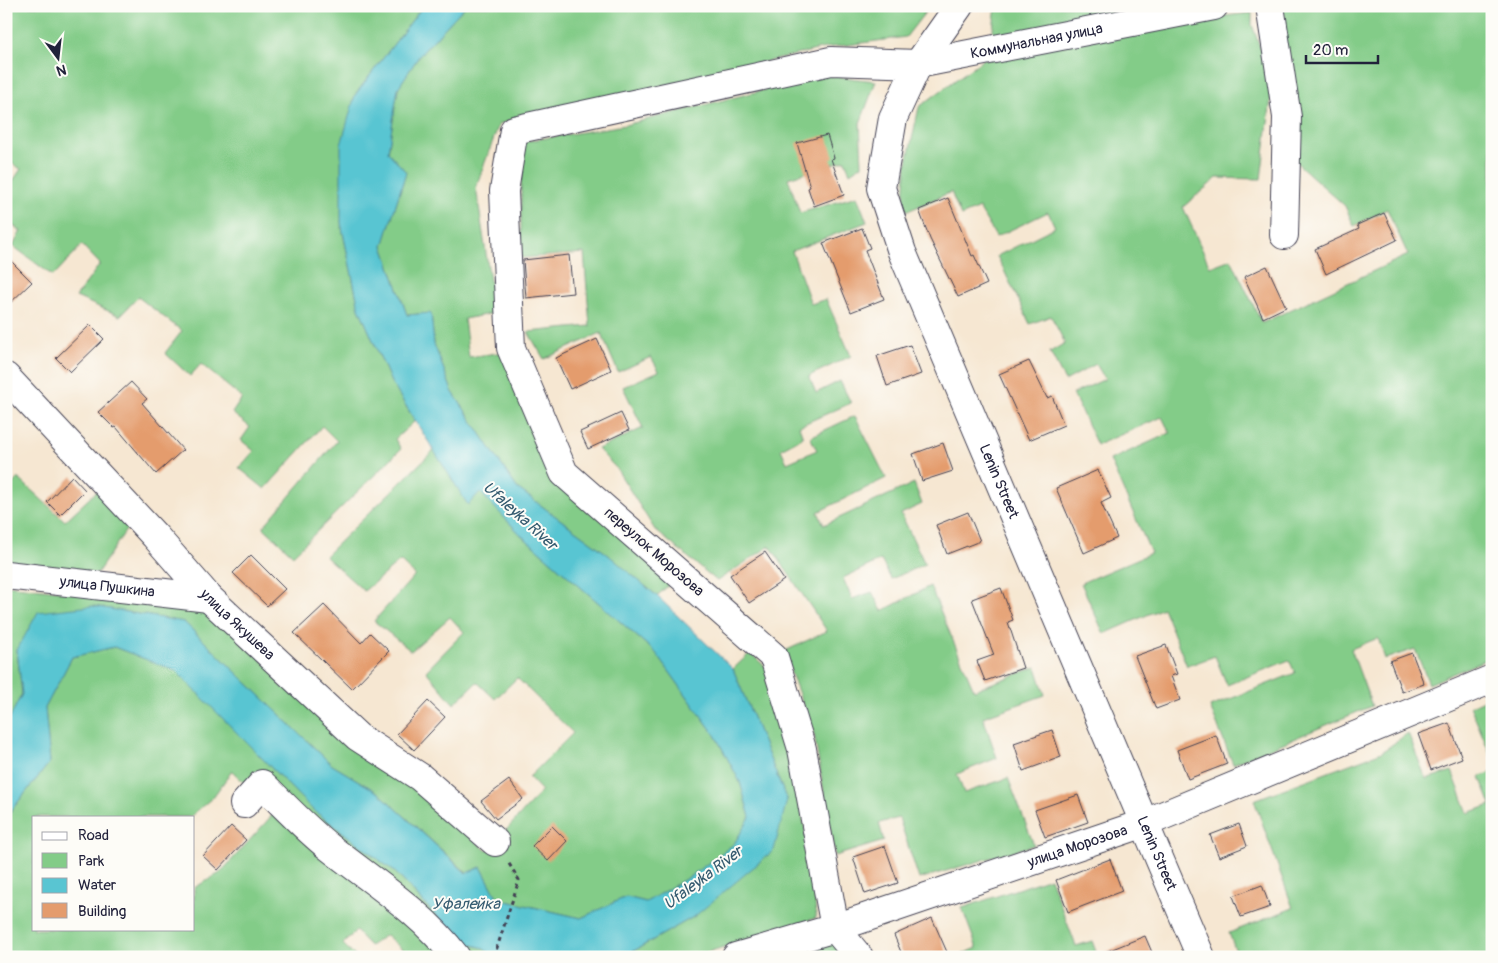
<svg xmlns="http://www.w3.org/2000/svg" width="1498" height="963" viewBox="0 0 1498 963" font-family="Pangolin,sans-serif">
  <rect width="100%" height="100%" fill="#fdfcf7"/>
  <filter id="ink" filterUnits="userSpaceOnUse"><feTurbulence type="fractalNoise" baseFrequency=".02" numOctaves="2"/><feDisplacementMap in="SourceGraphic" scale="10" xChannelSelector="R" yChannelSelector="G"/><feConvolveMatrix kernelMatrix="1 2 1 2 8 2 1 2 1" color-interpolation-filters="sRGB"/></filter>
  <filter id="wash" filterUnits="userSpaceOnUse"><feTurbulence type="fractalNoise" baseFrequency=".0096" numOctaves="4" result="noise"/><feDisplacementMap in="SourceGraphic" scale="20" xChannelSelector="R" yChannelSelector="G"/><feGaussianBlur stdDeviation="1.12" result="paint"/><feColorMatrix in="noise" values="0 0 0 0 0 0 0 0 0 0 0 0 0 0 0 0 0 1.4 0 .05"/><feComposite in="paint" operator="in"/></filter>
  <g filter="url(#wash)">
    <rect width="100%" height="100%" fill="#f6e7d2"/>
    <path fill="#83cc88" stroke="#527762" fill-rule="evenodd" d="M6 6H423L355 95 341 223 359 308 391 382 415 421 395 439 401 449 293 555 263 527 337 441 322 426 265 489 239 468 254 451 241 440 250 427 232 413 242 398 201 364 190 376 165 353 182 331 138 297 120 316 76 297 100 264 82 245 53 276 13 246 21 231 6 221V191L21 169 6 160Z
      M465 6H930L906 37 825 48 499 124 476 187 495 313 464 319 469 357 504 352 555 477 673 581 657 596 606 553 517 488 452 391 434 344 431 313 407 315 383 246 406 172 388 153 398 88 419 56Z
      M996 6H1154L992 37Z
      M1292 6H1492V657L1429 684 1415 649 1385 659 1378 638 1351 649 1372 706 1233 764 1210 707 1295 673 1289 660 1227 685 1215 656 1187 666 1163 608 1104 634 1081 583 1151 553 1110 460 1170 433 1162 417 1097 445 1073 394 1105 379 1096 364 1065 381 1050 352 1065 343 1051 316 1030 324 997 256 1055 227 1048 212 996 237 979 208 961 216 951 192 910 210H903L907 162 919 107 985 58 1198 19 1252 13V25L1273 82 1261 179 1217 178 1183 207 1210 267 1231 259 1262 323 1408 255 1387 209 1354 226 1345 206 1297 163 1279 8Z
      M823 75 876 81 860 123 862 165 850 173 845 160 788 178 800 213 857 196 867 222 792 251 811 304 826 299 851 356 809 376 816 393 840 381 851 403 799 426 803 437 781 449 787 463 817 450 810 437 855 416 886 478 818 512 824 525 914 483 922 504 901 514 925 564 891 579 881 560 843 578 852 599 872 592 882 611 930 586 974 690 1036 667 1045 695 983 717 997 758 957 774 964 793 1008 778 1034 845 919 879 899 818 879 823 884 841 835 856 814 734 783 652 827 631 770 546 717 581 655 530 616 468 598 449 643 428 623 387 659 371 651 357 618 372 601 333 544 359 528 332 590 326 584 253 521 258V142L625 125Z
      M435 449 468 504 480 492 521 535 656 653 715 735 740 782 750 817 734 844 691 876 646 902 626 897 581 918 498 899 481 867 467 873 379 793 332 765 184 622 93 606 17 650 22 694 6 725V585L204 607 412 784 487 851 542 791 529 777 573 733 517 678 495 699 477 682 454 704 426 671 464 632 450 617 411 651 374 621 415 575 400 561 364 591 325 556Z
      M18 478 65 521 98 490 130 524 94 578 6 567V486L9 488Z
      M114 647 176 670 312 809 395 872 460 942 484 948 493 957H411L386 935 370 946 356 931 343 944 356 957H6V825L10 812 50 762 45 708 72 657ZM232 771 275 812 220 873 194 888V929H34V817H190L213 797Z
      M750 653 767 668 796 779 814 881 816 918 692 957H623L695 916 787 800 733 669Z
      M1492 696V758L1470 706Z
      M1408 733 1426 779 1452 771 1468 813 1491 805 1480 777 1492 772V957H1238L1229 933 1293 908 1254 800 1382 752Z
      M1050 878 1076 946 1092 941 1098 957H957L977 948 962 908Z
      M830 937 845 957H786L785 951Z"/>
    <path fill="#59c5d2" stroke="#3e7486" d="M423 6H465L419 56 398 88 388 152 406 172 383 246 407 315 431 313 434 344 452 391 517 488 606 553 657 596 733 669 787 800 774 850 695 916 623 957H493L484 948 461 942 395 872 312 809 176 671 114 647 72 657 45 708 50 762 10 812 6 825V725L22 694 17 650 38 612 93 606 184 622 332 765 379 793 466 873 481 867 498 899 581 918 626 897 646 902 691 876 734 844 750 817 740 782 715 735 656 653 521 535 480 492 468 505 391 382 359 308 341 223V145L355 95Z"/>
    <g id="blocks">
      <path fill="#e49c6d" d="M827 135 834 158 831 159 844 195 814 206 808 188 810 187 797 143Z
        M948 198 972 256 974 255 987 284 958 297 930 239 919 210Z
        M1384 213 1397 240 1326 274 1315 249 1359 229 1357 225Z
        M862 228 870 248 865 250 884 299 851 312 823 243Z
        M569 255 573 293 526 298 523 260Z
        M6 256 32 282 6 307Z
        M1267 266 1286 307 1263 318 1244 277Z
        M90 325 104 339 70 372 56 358Z
        M597 339 611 370 570 389 556 358Z
        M910 345 921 374 887 386 877 356Z
        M1029 361 1047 398 1052 396 1064 425 1029 440 999 374Z
        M131 382 147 399 142 403 183 450 156 474 116 427 114 428 98 412Z
        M621 413 629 430 588 449 580 432Z
        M943 443 953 471 922 481 913 454Z
        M1098 470 1111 498 1101 503 1117 538 1084 553 1056 488Z
        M72 476 85 490 60 515 47 502Z
        M968 512 980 541 947 554 936 525Z
        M765 552 784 580 749 603 730 575Z
        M251 555 285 589 267 606 233 573Z
        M1001 588 1013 620 1008 622 1023 668 985 681 977 661 994 655 972 599Z
        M324 605 361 643 370 633 389 651 352 689 294 633Z
        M1166 645 1177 674 1171 676 1180 700 1156 709 1135 656Z
        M1412 653 1424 684 1402 692 1390 661Z
        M428 701 445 717 414 750 397 734Z
        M1449 723 1462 758 1431 770 1418 734Z
        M1052 730 1061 757 1023 771 1014 743Z
        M1216 735 1227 764 1188 779 1177 750Z
        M509 780 523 799 496 819 481 801Z
        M1078 795 1088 822 1045 837 1035 810Z
        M1239 824 1247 846 1219 857 1210 835Z
        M231 826 246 840 218 870 203 856Z
        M552 826 567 841 548 861 532 846Z
        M885 846 898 883 865 894 853 857Z
        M1110 859 1122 891 1068 912 1056 880Z
        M1262 885 1270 907 1241 917 1233 896Z
        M932 918 947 952 936 957H903L894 935Z
        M1145 936 1154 957H1096L1095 956Z"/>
    </g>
  </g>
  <g filter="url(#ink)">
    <use href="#blocks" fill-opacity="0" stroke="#424052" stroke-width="1"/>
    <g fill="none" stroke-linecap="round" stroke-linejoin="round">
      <defs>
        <g id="minor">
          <path d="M1270 6 1287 117 1284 235"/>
          <path id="s1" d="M6 377 155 536 209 598 358 737 420 777 495 842"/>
          <path id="s2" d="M6 575 209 598"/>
          <path d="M244 804 262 784C284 805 305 828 329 847 373 882 421 911 456 957"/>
          <path id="s3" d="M736 957 835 928 1145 823 1492 679"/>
          <path id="s4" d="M859 957 835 928 802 749 774 657 564 473 511 348 504 191 514 130 831 61 918 64 1214 6"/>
        </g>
        <g id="tertiary">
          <path id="s5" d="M959 6 918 64 893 118 881 188 902 252 1201 957"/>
        </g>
      </defs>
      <use href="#minor" stroke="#424052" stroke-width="30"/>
      <use href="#tertiary" stroke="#424052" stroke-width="30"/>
      <path stroke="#424052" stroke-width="3" stroke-dasharray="4 4" stroke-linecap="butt" d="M494 957 519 880 508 862"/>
      <use href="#minor" stroke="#fff" stroke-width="28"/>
      <use href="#tertiary" stroke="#fff" stroke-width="28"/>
    </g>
  </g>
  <g text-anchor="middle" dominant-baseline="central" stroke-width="4" stroke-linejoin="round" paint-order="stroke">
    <g font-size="15" fill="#22223b" stroke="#fdfcf7">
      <text stroke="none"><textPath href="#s4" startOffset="1482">Коммунальная улица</textPath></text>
      <text stroke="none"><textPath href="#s5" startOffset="518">Lenin Street</textPath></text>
      <text transform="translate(654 552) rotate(41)">переулок Морозова</text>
      <text stroke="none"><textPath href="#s2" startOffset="102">улица Пушкина</textPath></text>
      <text stroke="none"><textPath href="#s1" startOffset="339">улица Якушева</textPath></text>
      <text stroke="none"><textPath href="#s3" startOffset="359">улица Морозова</textPath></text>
      <text stroke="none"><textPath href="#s5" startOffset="922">Lenin Street</textPath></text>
    </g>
    <g font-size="16" font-style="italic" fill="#355b70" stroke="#fdfcf7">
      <text transform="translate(520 516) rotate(42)">Ufaleyka River</text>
      <text transform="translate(703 878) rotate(-37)">Ufaleyka River</text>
      <text x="466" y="904">Уфалейка</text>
    </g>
  </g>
  <rect width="1498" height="963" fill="none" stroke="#fdfcf7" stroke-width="25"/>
  <rect x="32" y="816" width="162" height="115" fill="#fdfcf7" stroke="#a5a5ac"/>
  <rect x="42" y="832" width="25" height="8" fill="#ffffff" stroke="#a5a5ac"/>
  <text x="78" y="840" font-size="15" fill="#22223b">Road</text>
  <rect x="42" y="853" width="25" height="15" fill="#83cc88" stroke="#a5a5ac"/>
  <text x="78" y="866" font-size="15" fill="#22223b">Park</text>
  <rect x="42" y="878" width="25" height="15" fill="#59c5d2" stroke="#a5a5ac"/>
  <text x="78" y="890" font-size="15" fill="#22223b">Water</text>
  <rect x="42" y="903" width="25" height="15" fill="#e49c6d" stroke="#a5a5ac"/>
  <text x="78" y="916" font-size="15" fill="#22223b">Building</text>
  <g transform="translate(58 58) rotate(165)" stroke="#fdfcf7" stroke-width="4" paint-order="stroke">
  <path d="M0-4L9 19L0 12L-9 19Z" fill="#22223b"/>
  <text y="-8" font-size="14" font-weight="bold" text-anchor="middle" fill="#22223b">N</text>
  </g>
  <path d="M1306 55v8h72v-8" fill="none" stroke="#22223b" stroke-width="2.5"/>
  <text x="1313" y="55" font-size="15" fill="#22223b" stroke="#fdfcf7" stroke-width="4" paint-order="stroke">20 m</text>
</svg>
